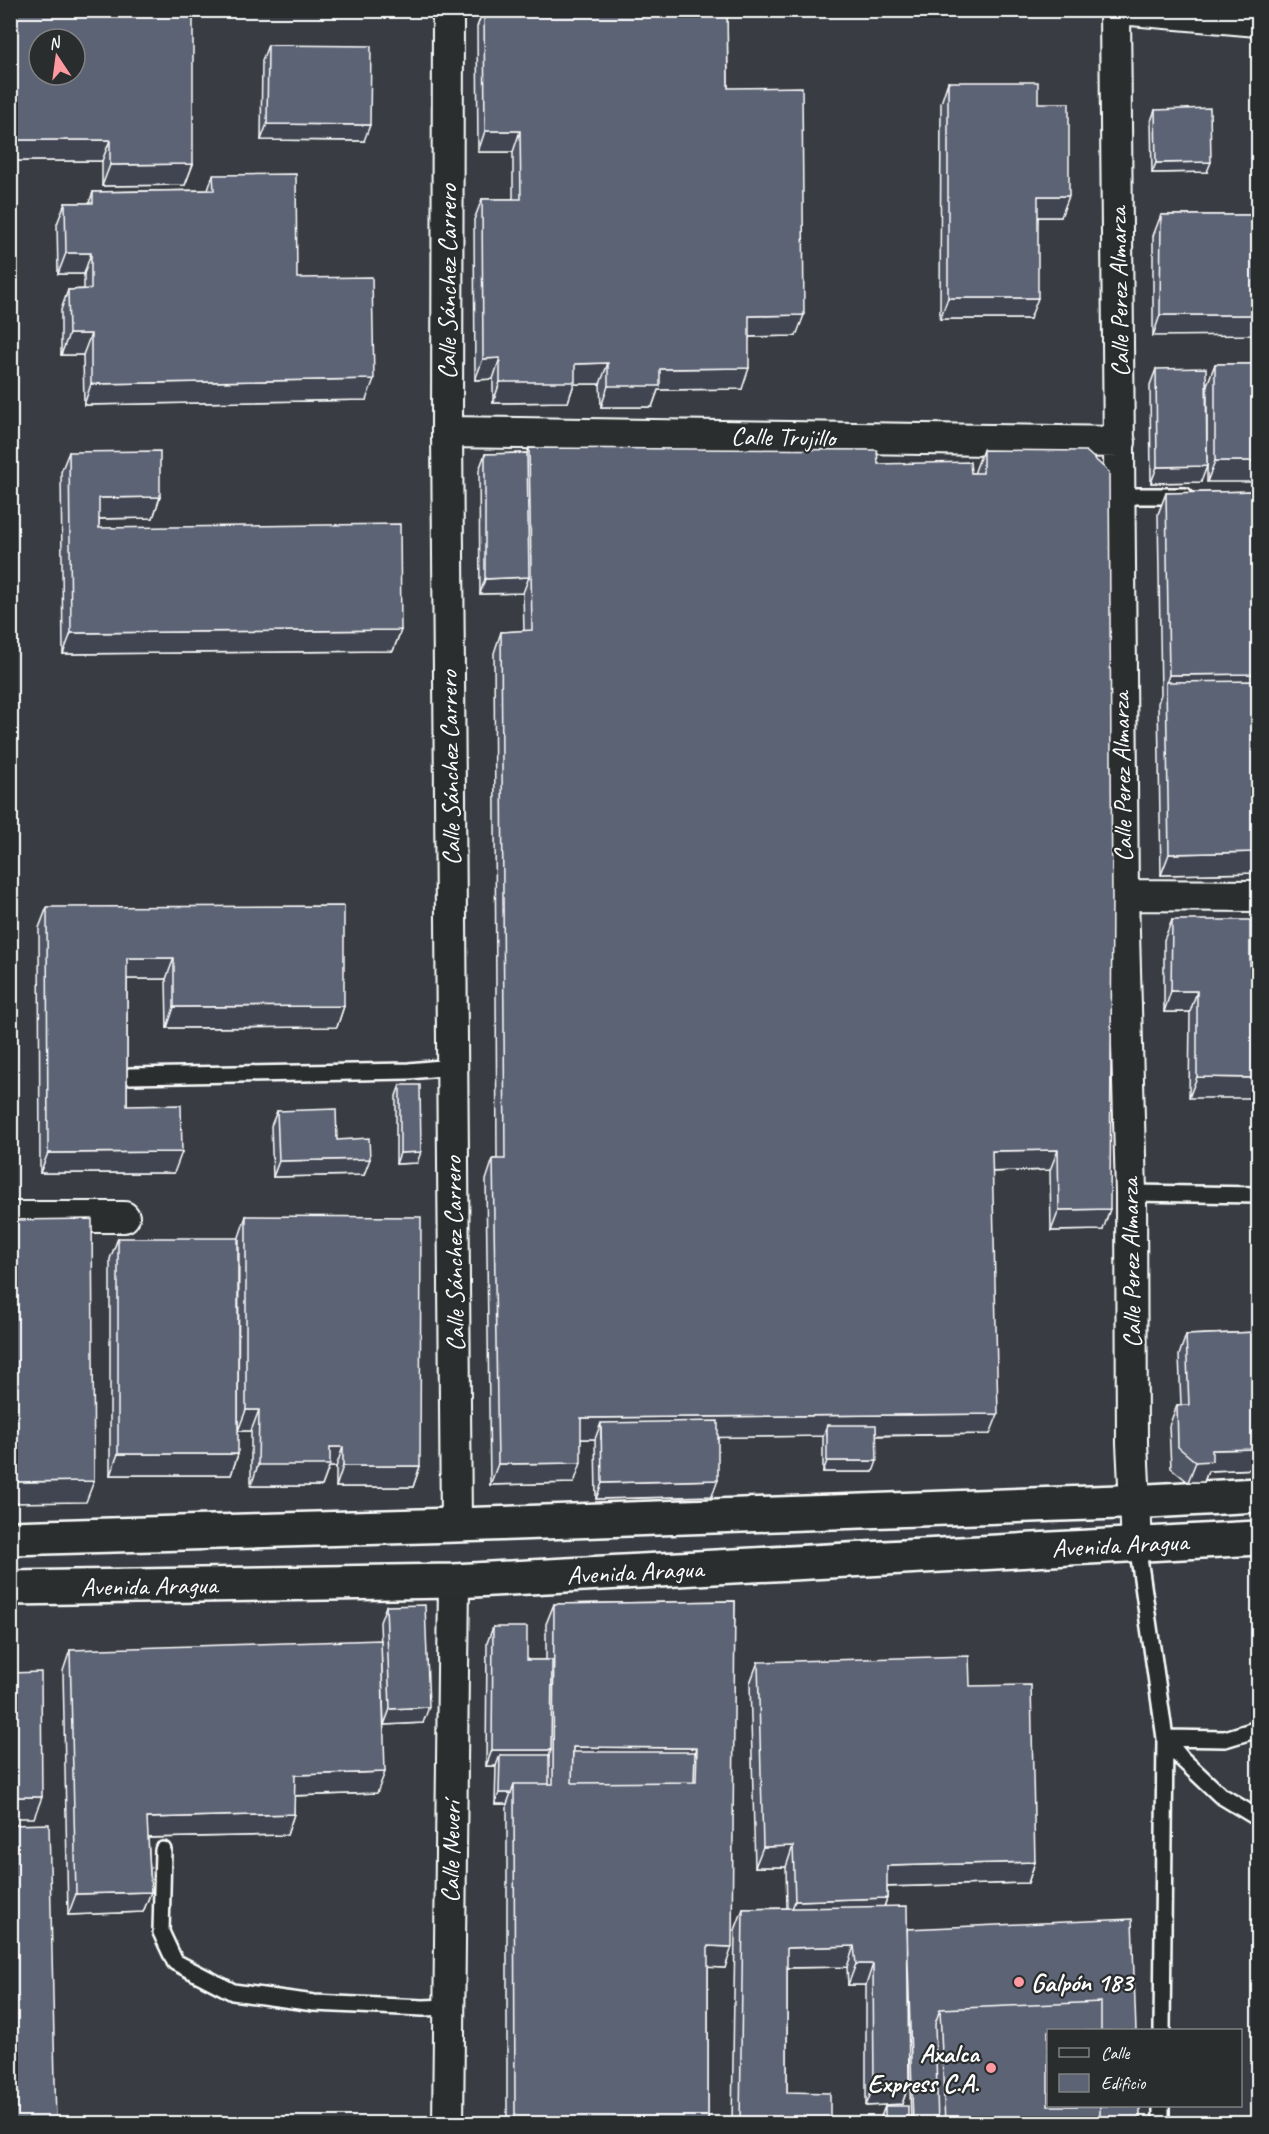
<svg xmlns="http://www.w3.org/2000/svg" width="1269" height="2134" viewBox="0 0 1269 2134" font-family="Caveat,sans-serif">
  <rect width="100%" height="100%" fill="#393d43"/>
  <filter id="ink" filterUnits="userSpaceOnUse"><feTurbulence type="fractalNoise" baseFrequency=".0167" numOctaves="2"/><feDisplacementMap in="SourceGraphic" scale="12" xChannelSelector="R" yChannelSelector="G"/><feConvolveMatrix kernelMatrix="1 2 1 2 8 2 1 2 1" color-interpolation-filters="sRGB"/></filter>
  <g filter="url(#ink)">
    <path fill="#606a50" stroke="#b0b4a8" stroke-width="1.5" d="M1258 1929V2123L1255 2124V2123Z"/>
    <g fill="none" stroke-linecap="round" stroke-linejoin="round">
      <defs>
        <path id="lane" d="M1120 496H1185
          M130 1076 409 1071 452 1067
          M1131 1193 1258 1195
          M1137 1544 1165 1738 1182 1759 1220 1795 1258 1818
          M163 1850 161 1932 175 1962 233 1992 314 2003 423 2008 449 2007
          M1162 2030 1165 1738 1225 1739 1258 1729
          M1161 2124V2106"/>
        <path id="street" d="M448 10 447 432 456 1525
          M1115 10 1123 895 1131 1193 1132 1443 1137 1544
          M1131 10 1258 21
          M447 432 1120 442
          M1123 895 1258 896
          M10 1217H124
          M448 2124 454 1581"/>
        <path id="secondary" d="M10 1538 456 1525 1149 1501 1258 1495
          M10 1588 454 1581 1258 1538"/>
      </defs>
      <use href="#lane" stroke="#fff" stroke-width="20"/>
      <use href="#street" stroke="#fff" stroke-width="34"/>
      <use href="#secondary" stroke="#fff" stroke-width="38"/>
      <use href="#lane" stroke="#2a2d2e" stroke-width="15"/>
      <use href="#street" stroke="#2a2d2e" stroke-width="30"/>
      <use href="#secondary" stroke="#2a2d2e" stroke-width="33"/>
    </g>
    <path fill="#4f5564" stroke="#fff" stroke-width="1.5" d="M10 10 117 14 193 164 185 185 102 186V161H10Z
      M483 10H727L728 88 796 336 749 337 742 389 658 390 652 407H601L600 384H574L568 402 493 403V379L475 380 474 220 482 199H513V152H478L477 27Z
      M268 45 364 141 261 140 262 61Z
      M948 82 1038 103 1061 217H1038L1030 319H940L941 103Z
      M1155 110 1207 172 1152 173 1151 121Z
      M213 175 297 278 366 400 84 405 83 355H61V310L68 290 84 289V274H58L57 224 65 203H89L93 192 208 190Z
      M1161 215H1258L1153 336V236Z
      M1215 364H1258L1207 482V385Z
      M1156 369 1201 482 1151 483 1150 385Z
      M529 448 878 464 975 473V471L983 450 1103 1230 1051 1231 1050 1170 992 1172 990 1434 876 1436 873 1472H823V1436L718 1437 712 1496 596 1499 595 1439H581L574 1483 490 1485 486 1180 493 1159H497L494 653 501 632 524 631 523 593 480 594 479 470 485 454 527 453Z
      M69 452 160 497 153 518 99 519V528L401 630 393 651 63 654 61 472Z
      M1258 491V873L1161 875 1158 703 1161 694 1158 514 1166 493Z
      M47 907 344 1006 337 1027 167 1028 166 979H127V1106L174 1173H40L39 928Z
      M1172 920 1250 967 1189 1098 1190 1012H1164V940Z
      M400 1085 417 1163 396 1164V1096Z
      M277 1111 337 1140 364 1175 273 1177 271 1126Z
      M246 1216 420 1466 413 1487H336V1467H329L322 1486H251V1431H238L239 1237Z
      M118 1238 238 1454 231 1475H110V1259Z
      M1258 1332V1469L1208 1471 1204 1482H1188L1171 1468 1169 1426 1177 1405H1181L1179 1355 1186 1335Z
      M735 1601 725 1968 708 1967V2124H507V1804H495L496 1766H486L487 1643 493 1627 527 1660H546V1624L554 1604Z
      M386 1606 423 1723 384 1725 380 1622Z
      M70 1650 377 1793 294 1796V1814L287 1835 148 1838 151 1892 143 1912 68 1915 63 1671Z
      M758 1662 1035 1862 1028 1883 887 1887V1898L884 1907 907 1930 1140 2124H911L909 2056V2084L902 2104 866 2106V1985H848L847 1967 787 1968V2092L830 2124H732L735 1930 743 1909 787 1908 786 1867H755L750 1683Z
      M885 2106 908 2124H881V2117Z"/>
    <path fill="#404551" stroke="#fff" stroke-width="1.5" d="M267 124 370 125 364 141 261 140Z
      M485 131H520L513 152H478Z
      M10 140H110L102 161H10Z
      M1211 162 1207 172 1152 173 1156 163Z
      M193 164 185 185 102 186 110 165Z
      M1038 196H1069L1061 217H1030Z
      M66 253H91L84 274H58Z
      M948 298H1038L1030 319H940Z
      M804 315 796 336 742 337 749 316Z
      M1160 315H1258V335L1153 336Z
      M69 334H91L83 355H61Z
      M500 358 493 379 475 380 483 359Z
      M608 363 600 384H574L568 402 493 403 500 382 575 364Z
      M749 368 742 389 658 390 652 407H601L608 386 660 369Z
      M374 379 366 400 84 405 91 384Z
      M1215 461H1258V482H1207Z
      M1207 466 1201 482 1151 483 1157 467Z
      M160 497 153 518 91 519 99 498Z
      M529 577 523 593 480 594 485 579Z
      M401 630 393 651 63 654 71 633Z
      M1258 674V694L1166 684 1169 675Z
      M1258 852V873L1161 875 1169 854Z
      M127 958H174L166 979H119Z
      M1171 991H1197L1190 1012H1164Z
      M344 1006 337 1027 167 1028 174 1007Z
      M1197 1077 1258 1078V1098H1189Z
      M1058 1150 1050 1170 984 1172 992 1151Z
      M182 1152 174 1173H40L48 1153Z
      M421 1152 417 1163 396 1164 400 1153Z
      M370 1159 364 1175 273 1177 279 1161Z
      M1110 1209 1103 1230 1051 1231 1059 1210Z
      M246 1410H259L251 1431H238Z
      M998 1414 990 1434 827 1436V1425L823 1436 601 1439V1423L595 1439H573L581 1418Z
      M330 1447H343L336 1467H329L322 1486H251L258 1465Z
      M1258 1449V1469L1208 1471 1204 1482H1188L1196 1462 1212 1450Z
      M118 1454H238L231 1475H110Z
      M827 1461H877L873 1472H823Z
      M581 1463 574 1483 490 1485 498 1464Z
      M343 1466H420L413 1487H336Z
      M718 1480 712 1496 596 1499 602 1483Z
      M94 1481 86 1502 10 1503V1482Z
      M429 1707 423 1723 384 1725 390 1709Z
      M573 1747 697 1748 690 1768H571Z
      M492 1750H551L546 1766 500 1755 496 1766H486Z
      M385 1772 377 1793 287 1796 295 1775Z
      M499 1793H511L507 1804H495Z
      M10 1797H42L34 1818H10Z
      M294 1814 287 1835 140 1838 147 1818Z
      M793 1846 786 1867H755L763 1847Z
      M1035 1862 1028 1883 879 1887 887 1866Z
      M151 1892 143 1912 68 1915 76 1894Z
      M887 1898 880 1919 787 1922 795 1901Z
      M708 1946 732 1947 725 1968 701 1967Z
      M854 1946 847 1967 780 1968 787 1948Z
      M856 1964H873L866 1985H848Z
      M909 2084 902 2104 866 2106 874 2085Z"/>
    <path fill="#5c6374" stroke="#fff" stroke-width="1.5" fill-rule="evenodd" d="M10 10H117V14L193 13V164L110 165V140H10ZM39 39H75V75H39Z
      M484 10H727L728 88 802 87 804 315 749 316V368L660 369V386H608V363L575 364V382H500V358L483 359 482 199H521L520 131H485Z
      M268 45 371 46 370 125 267 124Z
      M948 82H1038V103H1069V196H1038V298H948Z
      M1210 108 1211 162 1156 163 1155 110Z
      M296 174 297 278 372 277 374 379 91 384V334H69L68 290 91 289V253H66L65 203H93V192L214 190 213 175Z
      M1161 215H1258V315H1160Z
      M1215 364H1258V461H1215Z
      M1206 368 1207 466 1157 467 1156 369Z
      M529 448 877 450 878 464 970 462 971 473H983V450L1086 451 1109 472 1112 898 1110 1209 1059 1210 1058 1150 992 1151 998 1414 581 1418V1463L498 1464 493 1159H505L501 632 532 630Z
      M160 451V497L99 498V528L400 524 401 630 71 633 69 452Z
      M527 453 529 577 485 579V454Z
      M1258 491V674L1169 675 1166 493Z
      M1258 681V852L1169 854 1166 682Z
      M10 729H12L13 811H10Z
      M344 906V1006L174 1007V958H127V1106L181 1105 182 1152 48 1153 47 907Z
      M1172 920H1250V967H1258V1078L1197 1077V991H1171Z
      M400 1085H420L421 1152 400 1153Z
      M336 1109 337 1140 369 1138 370 1159 279 1161 277 1111Z
      M246 1216 421 1217 420 1466H343V1447H330V1465H258L259 1410H246Z
      M92 1219 94 1481 10 1482V1220Z
      M118 1238H238V1454H118Z
      M1258 1332V1449L1212 1450V1461L1196 1462 1178 1447 1177 1405H1189L1186 1335Z
      M718 1421V1480L602 1483 601 1423Z
      M827 1425H876L877 1461H827Z
      M735 1601 732 1947 708 1946V2124H515L514 1784H553L554 1604ZM573 1747 697 1748 696 1782 572 1783Z
      M425 1605 429 1707 390 1709 386 1606Z
      M493 1627H527V1660H552L551 1750H492Z
      M381 1640 385 1772 295 1775 294 1814 147 1818 151 1892 76 1894 70 1650Z
      M969 1656 970 1686 1031 1685 1035 1862 887 1866V1898L795 1901 793 1846 763 1847 758 1662Z
      M41 1672 42 1797H10V1673Z
      M573 1752H695L694 1782 572 1783Z
      M500 1755H549V1784H514L511 1793H499Z
      M49 1824 56 2124H10V1825Z
      M907 1906 909 2084 874 2085 873 1964H856L854 1946 787 1948V2092L830 2093V2124H740L743 1909Z
      M1132 1919 1136 2031H1101V2002L940 2009 935 2024 938 2124H913L907 1929Z
      M1101 2002V2031H1048V2106H1100V2124H945L940 2009Z
      M885 2106H908V2124H885Z
      M1100 2106H1140V2124H1100Z"/>
  </g>
  <g fill="#ff9aa2" stroke="#2a2d2e" stroke-width="2">
    <circle cx="1019" cy="1982" r="6"/>
    <circle cx="991" cy="2068" r="6"/>
  </g>
  <g text-anchor="middle" dominant-baseline="central" stroke-width="4.5" stroke-linejoin="round" paint-order="stroke">
    <g font-size="26" fill="#fff" stroke="#2a2d2e">
      <text transform="translate(447 282) rotate(-90)">Calle Sánchez Carrero</text>
      <text transform="translate(1119 292) rotate(-91)">Calle Perez Almarza</text>
      <text transform="translate(783 437) rotate(1)">Calle Trujillo</text>
      <text transform="translate(450 768) rotate(-91)">Calle Sánchez Carrero</text>
      <text transform="translate(1122 777) rotate(-91)">Calle Perez Almarza</text>
      <text transform="translate(454 1254) rotate(-91)">Calle Sánchez Carrero</text>
      <text transform="translate(1131 1263) rotate(-91)">Calle Perez Almarza</text>
      <text transform="translate(1120 1545) rotate(-3)">Avenida Aragua</text>
      <text transform="translate(635 1572) rotate(-3)">Avenida Aragua</text>
      <text transform="translate(149 1586) rotate(-1)">Avenida Aragua</text>
      <text transform="translate(451 1852) rotate(-89)">Calle Neverí</text>
    </g>
    <g font-size="26" font-weight="bold" fill="#fff" stroke="#2a2d2e" text-anchor="start">
      <text x="1031" y="1982">Galpón 183</text>
      <text x="979" y="2053" text-anchor="end">Axalca<tspan x="979" dy="30">Express C.A.</tspan></text>
    </g>
  </g>
  <rect width="1269" height="2134" fill="none" stroke="#2a2d2e" stroke-width="36"/>
  <rect x="18" y="18" width="1233" height="2098" fill="none" stroke="#fff" stroke-width="2" filter="url(#ink)"/>
  <rect x="1047" y="2029" width="195" height="78" fill="#2a2d2e" stroke="#7f8182" stroke-width="1.5"/>
  <rect x="1059" y="2048" width="30" height="9" fill="#2a2d2e" stroke="#7f8182" stroke-width="1.5"/>
  <text x="1101" y="2059" font-size="18" fill="#ffffff">Calle</text>
  <rect x="1059" y="2074" width="30" height="18" fill="#5c6374" stroke="#7f8182" stroke-width="1.5"/>
  <text x="1101" y="2089" font-size="18" fill="#ffffff">Edificio</text>
  <g transform="translate(57 57) rotate(347)"><circle r="28" fill="#2a2d2e" stroke="#7f8182" stroke-width="1.5"/>
  <path d="M0-4.5L10 22L0 15L-10 22Z" fill="#ff9aa2"/>
  <text y="-9" font-size="16" font-weight="bold" text-anchor="middle" fill="#ffffff">N</text>
  </g>
</svg>
